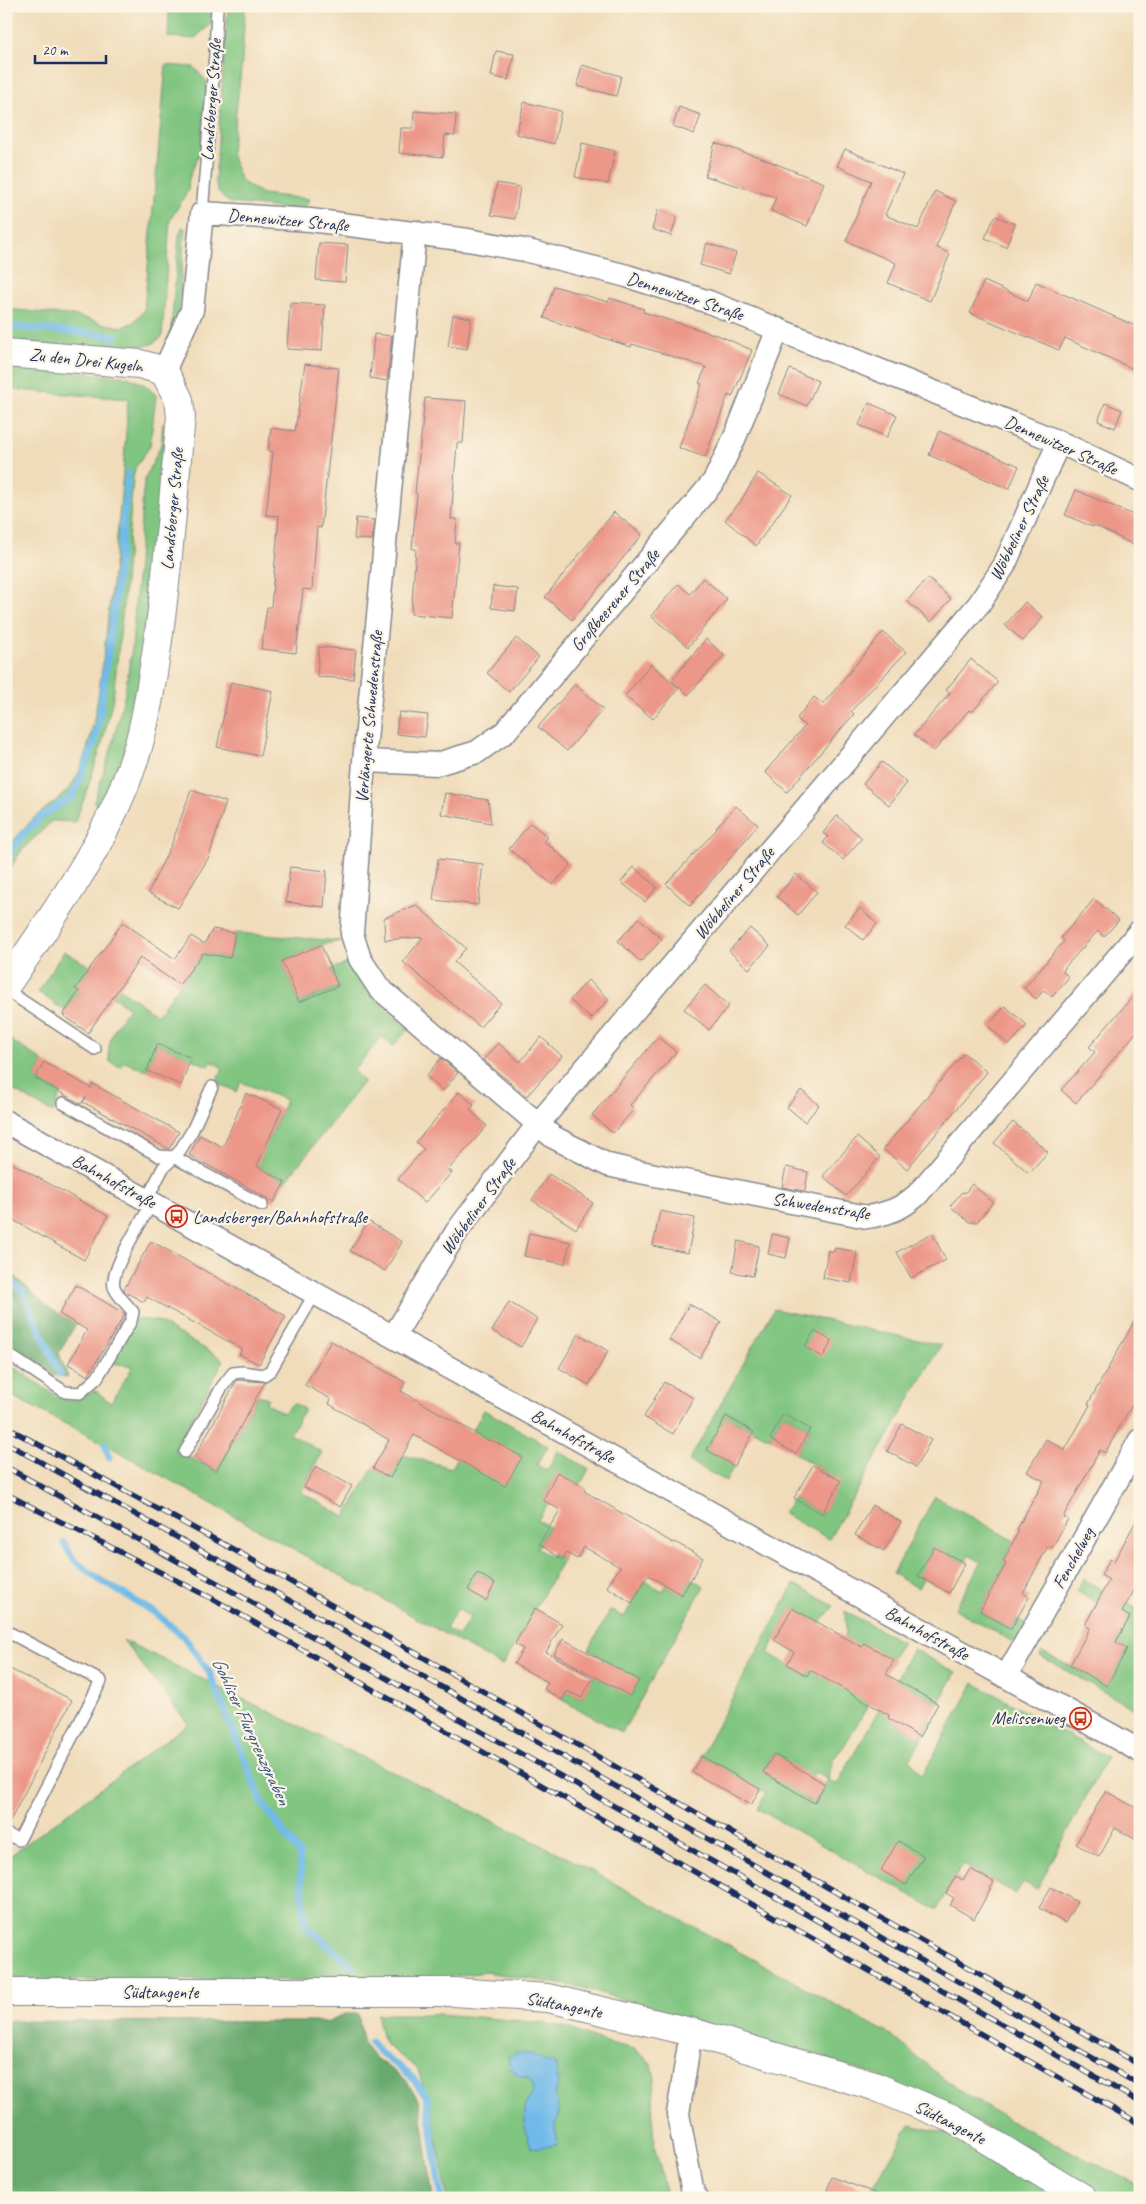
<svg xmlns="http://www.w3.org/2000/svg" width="1146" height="2204" viewBox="0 0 1146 2204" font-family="Caveat,sans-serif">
  <rect width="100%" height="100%" fill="#fcf5e5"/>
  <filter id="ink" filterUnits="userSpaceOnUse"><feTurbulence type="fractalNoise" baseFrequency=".02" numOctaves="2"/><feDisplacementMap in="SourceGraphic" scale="10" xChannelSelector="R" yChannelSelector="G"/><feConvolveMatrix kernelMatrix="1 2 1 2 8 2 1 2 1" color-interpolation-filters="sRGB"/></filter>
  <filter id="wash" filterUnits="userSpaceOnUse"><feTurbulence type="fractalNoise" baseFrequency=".0096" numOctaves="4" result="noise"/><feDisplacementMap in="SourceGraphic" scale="20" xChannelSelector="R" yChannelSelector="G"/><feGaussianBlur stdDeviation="1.12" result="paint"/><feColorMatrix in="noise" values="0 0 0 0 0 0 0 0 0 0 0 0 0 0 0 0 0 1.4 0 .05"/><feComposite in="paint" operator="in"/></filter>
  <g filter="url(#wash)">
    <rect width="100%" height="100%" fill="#f0dcba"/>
    <path fill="#80c580" stroke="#4e7a6f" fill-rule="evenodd" d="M169 6H212V23L194 39 168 37Z
      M228 6H245L242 61 231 154 241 181 262 194 310 199 302 210 230 203C221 197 217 192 215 181Z
      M166 65 194 67 207 82 201 149 189 178 188 191 170 220 162 337 152 344 128 350 6 342V309L77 316 105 324 122 327 132 323 144 311Z
      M182 227 185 228 178 319 171 330 179 235Z
      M6 364 128 377 145 385 156 395 150 446 135 468 133 479 123 608 113 698 102 744 84 799 75 822 52 821 22 850 6 875V849C15 839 24 827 34 818 47 806 63 798 73 783 94 751 101 674 106 636 115 557 124 478 128 399L6 389Z
      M163 422 167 446 147 659 129 740 102 805H98L94 802 111 749 124 697 132 648 143 491 145 478 161 445Z
      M235 933 341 941 321 945 282 961 299 1002 338 987 331 969 348 963C365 989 385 1009 409 1029L393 1046 382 1037 353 1071 364 1081 285 1182 241 1157 268 1142 286 1100 241 1082 237 1092 216 1082 223 1068 211 1061 208 1066 157 1044 147 1071 125 1062 120 1067 110 1062C105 1041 116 1025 129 1008L113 997 119 988 157 1015 203 953 230 958Z
      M64 951 91 967 76 989 79 991 65 1011 38 992Z
      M6 1037 44 1062 35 1078 61 1093 53 1113 6 1086Z
      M774 1309 941 1345 829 1539 783 1513 794 1498 822 1514 840 1481 796 1454 810 1429 783 1414 770 1438 726 1417 707 1450 734 1466 726 1481 689 1461Z
      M136 1319 157 1321 224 1360 175 1450 216 1471 258 1395 268 1398 266 1403 283 1413 293 1403 304 1409 290 1434 322 1452 301 1492 345 1517 373 1468 390 1478 403 1455 452 1468 484 1410 548 1446 537 1465 547 1471 558 1451 589 1469 580 1485 557 1473 543 1500 548 1503 538 1520 549 1527 537 1548 550 1557 552 1553 563 1560 502 1666 116 1450 6 1393V1362L61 1399C75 1404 83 1395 96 1391L111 1403 133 1366 111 1363ZM477 1573 495 1583 486 1600 468 1590ZM457 1609 470 1617 459 1636 446 1629Z
      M935 1496 1014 1541 1003 1562 1006 1563 980 1611 1011 1629 1017 1619 1026 1624 1015 1643 955 1609 981 1562 969 1555 965 1563 934 1547 919 1576 923 1579 918 1588 893 1574Z
      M691 1579 704 1586 622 1733 562 1700 567 1691 582 1698 603 1658 589 1650 610 1610 624 1617 645 1581 663 1591 666 1585 682 1594Z
      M1083 1579 1140 1611V1712L1040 1656 1042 1652 1107 1685 1127 1649 1116 1642 1130 1617 1099 1600 1097 1603 1076 1591Z
      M794 1584 834 1606 819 1624 792 1608 768 1653 807 1676 813 1665 829 1668 846 1634 845 1611 902 1642 891 1659 869 1704 844 1746 833 1759 828 1780 837 1784 913 1649 956 1673 938 1704 906 1686 888 1718 919 1737 929 1720 932 1721 910 1760 922 1776 974 1683 1107 1757 1037 1889 1023 1882 1016 1894 962 1864 937 1910 758 1809 766 1793 701 1756ZM774 1754 784 1760 773 1778 763 1772ZM815 1772 828 1780 814 1803 801 1796Z
      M123 1640 570 1859 891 2035 946 2081 1010 2121 1140 2186V2198H1107L980 2124 879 2076 580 1987 486 1972 423 1980H6V1859L188 1724Z
      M377 2014H441L544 2023 568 2028 595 2039 634 2049 644 2056 652 2066 655 2077 652 2118 655 2149 668 2198H447L437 2140 418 2069 386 2045 382 2036Z
      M910 2125 949 2134 1062 2198H866Z"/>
    <path fill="#68aa6e" stroke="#426c66" d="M6 1268 48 1307 76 1324 59 1353 68 1377 52 1375 6 1341Z
      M345 2014H358L364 2045 374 2057 406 2080 420 2102 433 2198H6V2021L326 2022Z"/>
    <path fill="#70bae9" stroke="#4674a4" d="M517 2053 531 2054 556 2065 558 2083 555 2096 559 2111 555 2126 557 2145 532 2148C526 2135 524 2124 525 2109 526 2094 542 2095 528 2077L519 2076 510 2068 508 2057Z"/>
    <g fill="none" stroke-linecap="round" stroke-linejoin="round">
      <path stroke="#70bae9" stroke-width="7" d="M6 326 116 336
        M6 859 22 835 41 817 73 796 94 743 99 720 115 599 128 473
        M6 1278 22 1291 60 1374
        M105 1444 109 1457
        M64 1543 74 1560 100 1580 154 1612 184 1637 209 1672 262 1803 299 1853 305 1925 353 1967
        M371 2042 379 2052 411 2076 427 2097 441 2198"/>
    </g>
    <g id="blocks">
      <path fill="#ec9788" d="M496 51 514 54 508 80 491 76Z
        M582 65 621 76 616 96 577 86Z
        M524 102 561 111 554 144 516 134Z
        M679 107 701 115 694 134 673 126Z
        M414 111 456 114 455 136 445 135 443 157 399 153 401 128H413Z
        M582 143 615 151 608 184 575 177Z
        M715 143 759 157 824 183 807 226 771 211 776 197 705 176Z
        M845 149 903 174 885 215 918 229 935 191 956 201 936 247 950 254 930 301 888 283 896 263 846 241 871 181 837 166Z
        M497 183 520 187 515 219 491 215Z
        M658 210 677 217 671 236 652 229Z
        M995 216 1015 224 1006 247 985 238Z
        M319 243 348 245 345 282 316 280Z
        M707 243 736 253 729 274 700 265Z
        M984 281 1028 301 1036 282 1140 328V372L1065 338 1059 350 970 313Z
        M554 286 608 302 610 298 644 309 643 312 720 336 752 350 732 397 728 395 705 457 679 448 702 384 699 383 706 367 632 344 631 347 544 318Z
        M290 303 325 305 322 351 287 349Z
        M453 315 471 318 467 349 448 346Z
        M374 334 392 336 387 381 370 378Z
        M305 364 339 368 321 528 317 527 312 590 303 589 296 653 261 649 267 607H271L279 516 266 515 273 452 268 451 271 428 295 431Z
        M790 369 818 381 807 406 779 394Z
        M425 398 466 401 463 443H457L451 519H457L455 543H459L452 618 411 614 416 549H412L417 494 415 493Z
        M869 403 897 415 887 437 859 425Z
        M1105 403 1122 410 1115 428 1098 421Z
        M939 431 1019 466 1009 489 929 455Z
        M758 473 792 495 756 546 725 520 740 502Z
        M1076 490 1140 518V548L1094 525 1093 527 1065 515Z
        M614 512 642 535 572 620 545 597Z
        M356 518 374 520 372 540 354 539Z
        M703 578 727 599 688 647 651 616 678 584 690 594Z
        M928 578 951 599 931 622 907 601Z
        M493 586 518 589 515 611 491 608Z
        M1025 602 1043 617 1023 641 1005 625Z
        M883 632 906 652 851 711 854 714 787 792 765 772 805 726 797 718 814 697 823 704Z
        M516 638 539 657 509 692 487 673Z
        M706 639 724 655 688 695 672 680Z
        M319 647 356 650 353 679 317 677Z
        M971 659 998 682 972 712 969 710 934 751 914 735 950 693 946 690Z
        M651 664 679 688 653 719 625 696Z
        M231 682 273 691 260 756 217 747Z
        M575 684 603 709 567 751 538 727Z
        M399 712 428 715 425 737 396 734Z
        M882 762 907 783 889 805 863 784Z
        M191 790 226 802 209 857 178 908 148 893 172 843Z
        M445 793 488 800 491 823 441 814Z
        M736 806 758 825 690 906 666 884 717 829 716 828Z
        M837 816 862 838 843 860 823 843 828 837 823 833Z
        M530 823 548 837 544 841 571 864 553 885 509 849Z
        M438 859 483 864 478 905 433 900Z
        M290 867 327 871 324 907 286 902Z
        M634 867 657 887 645 902 621 882Z
        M796 874 817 892 798 915 777 897Z
        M1094 899 1119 920 1104 937 1098 931 1065 967 1063 972 1069 977 1052 997 1044 990 1036 999 1024 988 1064 941 1061 938Z
        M416 905 466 948 454 962 501 1003 480 1027 403 962 423 937 385 940 384 918Z
        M860 908 877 924 863 940 845 925Z
        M639 918 662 939 641 962 618 941Z
        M123 922 175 959 191 936 204 944 213 929 235 933 230 958 203 953 179 985 140 958 88 1033 63 1015 79 991 75 989Z
        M750 928 770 946 749 969 729 951Z
        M321 945 338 986 299 1002 282 961Z
        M588 980 609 999 591 1019 570 1000Z
        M705 985 729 1006 709 1030 684 1009Z
        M1140 988V1028L1076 1103 1061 1090 1095 1052 1089 1047Z
        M1005 1006 1027 1025 1009 1045 988 1026Z
        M541 1037 562 1056 527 1096 483 1060 498 1043 520 1062Z
        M658 1037 676 1052 630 1105 634 1109 613 1133 592 1115Z
        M157 1044 191 1058 181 1085 147 1071Z
        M964 1053 987 1072 907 1169 883 1149Z
        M441 1058 458 1073 443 1091 426 1076Z
        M44 1062 91 1088 93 1084 179 1132 169 1149 83 1102 86 1097 81 1104 35 1078Z
        M801 1090 819 1105 805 1122 787 1107Z
        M459 1092 474 1105 470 1110 487 1126 448 1170 452 1172 425 1203 398 1179 424 1149 416 1142Z
        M246 1093 282 1109 257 1166 285 1182 274 1202 189 1155 200 1135 223 1147Z
        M1013 1122 1048 1152 1029 1173 994 1143Z
        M857 1137 880 1157 846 1196 823 1176Z
        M6 1160 108 1216 84 1260 6 1216Z
        M786 1167 808 1172 805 1191 782 1187Z
        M549 1174 593 1203 576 1229 532 1200Z
        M972 1184 993 1202 977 1222H969L950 1206 962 1192 965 1193Z
        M660 1211 695 1218 688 1253 653 1246Z
        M368 1221 402 1242 385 1271 350 1251Z
        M529 1233 570 1242 565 1264 524 1256Z
        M932 1233 946 1260 911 1278 897 1252Z
        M772 1234 790 1238 786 1258 768 1254Z
        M151 1241 286 1316 259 1364 239 1354 242 1349 147 1297 144 1302 125 1292 124 1289Z
        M738 1241 759 1246 753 1276 732 1272Z
        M835 1248 857 1252 851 1283 823 1278 828 1250 834 1252Z
        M76 1285 125 1314 88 1376 68 1364 87 1330 59 1314Z
        M509 1302 537 1319 521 1347 492 1331Z
        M689 1304 721 1322 700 1358 669 1340Z
        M1140 1311V1391L1105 1453 1100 1450 1063 1517 1068 1519 1052 1548 1048 1546 1023 1593 1029 1597 1011 1629 980 1611 1006 1564 1003 1562 1019 1530 1017 1529 1044 1481 1027 1472 1046 1439 1065 1450 1090 1405 1088 1404Z
        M814 1331 832 1341 823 1357 805 1347Z
        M579 1334 608 1351 589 1385 559 1368Z
        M331 1341 405 1382 401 1391 489 1441 490 1439 522 1457 505 1486 414 1435 390 1478 373 1468 389 1440 329 1404 331 1399 305 1385Z
        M237 1380 265 1382 216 1471 194 1458Z
        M664 1382 693 1398 673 1434 644 1417Z
        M783 1414 810 1429 796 1454 770 1439Z
        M726 1416 754 1432 734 1466 707 1450Z
        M902 1424 931 1440 916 1467 887 1451Z
        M813 1465 841 1481 822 1514 794 1498Z
        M316 1466 352 1486 340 1507 304 1487Z
        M557 1472 586 1488 584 1491 673 1543 675 1542 703 1558 682 1595 648 1575 632 1603 607 1587 620 1567 584 1547 577 1559 566 1553 563 1560 539 1544 560 1510 543 1500Z
        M872 1505 901 1522 884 1551 855 1535Z
        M1140 1514V1580L1122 1612 1130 1617 1116 1642 1127 1649 1107 1686 1070 1665 1090 1628 1085 1625 1109 1580 1101 1575 1110 1559 1114 1561Z
        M934 1547 965 1563 949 1593 918 1576Z
        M477 1573 495 1583 486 1601 468 1590Z
        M535 1608 562 1624 546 1652 593 1678 582 1698 567 1691 562 1700 544 1689 548 1682 514 1664 523 1649 515 1644Z
        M792 1608 862 1647 864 1643 894 1660 886 1674 938 1704 919 1737 888 1718 889 1715 810 1670 807 1676 787 1664 794 1652 774 1640Z
        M563 1639 639 1680 630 1696 554 1654Z
        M6 1667 72 1700 7 1827H6Z
        M774 1754 825 1784 814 1803 763 1772Z
        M701 1756 760 1789 751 1805 692 1772Z
        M1105 1791 1140 1810V1842L1115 1828 1099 1857 1076 1844Z
        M898 1841 924 1856 906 1885 881 1870Z
        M970 1869 994 1882 974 1919 950 1905 954 1898 946 1893 956 1876 963 1880Z
        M1051 1887 1077 1902 1065 1923 1039 1908Z
        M832 2177 883 2196 882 2198H824Z"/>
    </g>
  </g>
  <g filter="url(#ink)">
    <use href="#blocks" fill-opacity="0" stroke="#86868c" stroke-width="1"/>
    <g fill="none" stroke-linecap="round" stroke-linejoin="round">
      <defs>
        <path id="service" d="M202 213 215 54 217 6
          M6 990 95 1049
          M63 1103 159 1156 174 1157 262 1205
          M147 1199 163 1168 179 1152 192 1131 212 1087
          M6 1353 65 1392 80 1393 97 1378 131 1321 133 1312C127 1304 118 1297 114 1287 109 1271 143 1219 152 1203
          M185 1452 222 1387 233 1373 242 1372 264 1375 271 1370 315 1293
          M6 1631 101 1681 19 1840 6 1834"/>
        <path id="minor" d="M415 232 364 761 352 934 360 959 379 988 553 1137 608 1165 630 1170 867 1217C887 1214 901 1209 917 1195L1140 931
          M164 371 192 310 202 213 310 220 468 240 524 250 627 276 709 302 1059 442 1140 480
          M364 761 437 764 477 752 505 732 714 481 735 437 778 329
          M6 1122 1140 1751
          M394 1336 457 1231 538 1124 979 604 1004 566 1059 442
          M1006 1677 1140 1440
          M691 2032 678 2114 693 2193 696 2198"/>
        <path id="tertiary" d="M6 353 140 364 164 371 179 400 181 417C173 496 168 576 156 654 151 685 147 717 138 747 112 835 57 911 6 985
          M6 1992H453L548 1998 691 2032 874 2086 951 2118 1083 2198"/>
      </defs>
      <use href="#service" stroke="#86868c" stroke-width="14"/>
      <use href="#minor" stroke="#86868c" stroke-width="25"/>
      <use href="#tertiary" stroke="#86868c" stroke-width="30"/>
      <use href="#service" stroke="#fff" stroke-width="11"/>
      <use href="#minor" stroke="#fff" stroke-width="22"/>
      <use href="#tertiary" stroke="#fff" stroke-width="28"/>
      <defs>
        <path id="rail" d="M6 1427 238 1552 1140 2065
          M6 1443 229 1566 1140 2085
          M6 1467 219 1584 1140 2102
          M6 1494 211 1598 1140 2124"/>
      </defs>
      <use href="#rail" stroke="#1b2f5e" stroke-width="5.5"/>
      <use href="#rail" stroke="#fcf5e5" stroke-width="4" stroke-dasharray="11" stroke-linecap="butt"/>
    </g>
  </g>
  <defs>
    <symbol id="bus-ring" viewBox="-11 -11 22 22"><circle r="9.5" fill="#fcf5e5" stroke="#c8321e" stroke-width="1.5"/><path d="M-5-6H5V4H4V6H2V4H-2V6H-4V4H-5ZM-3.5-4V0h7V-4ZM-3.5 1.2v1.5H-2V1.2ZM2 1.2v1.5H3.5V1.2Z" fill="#c8321e"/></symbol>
  </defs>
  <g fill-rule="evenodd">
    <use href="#bus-ring" x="164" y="1204" width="25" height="25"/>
    <use href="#bus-ring" x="1068" y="1706" width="25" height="25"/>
  </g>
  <g text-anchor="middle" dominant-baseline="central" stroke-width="4.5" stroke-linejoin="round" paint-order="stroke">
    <g font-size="18" fill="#1b2f5e" stroke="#fcf5e5">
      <text transform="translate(211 100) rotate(-86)">Landsberger Straße</text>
      <text transform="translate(288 220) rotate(5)">Dennewitzer Straße</text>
      <text transform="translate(685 296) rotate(18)">Dennewitzer Straße</text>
      <text transform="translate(86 360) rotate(6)">Zu den Drei Kugeln</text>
      <text transform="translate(1061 445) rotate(24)">Dennewitzer Straße</text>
      <text transform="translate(172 509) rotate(-85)">Landsberger Straße</text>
      <text transform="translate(1019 528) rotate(-64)">Wöbbeliner Straße</text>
      <text transform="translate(615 600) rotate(-50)">Großbeerener Straße</text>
      <text transform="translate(369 717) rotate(-85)">Verlängerte Schwedenstraße</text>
      <text transform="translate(734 893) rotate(-50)">Wöbbeliner Straße</text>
      <text transform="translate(114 1181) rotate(29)">Bahnhofstraße</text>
      <text transform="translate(478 1206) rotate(-54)">Wöbbeliner Straße</text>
      <text transform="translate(821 1206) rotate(9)">Schwedenstraße</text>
      <text transform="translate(573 1436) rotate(29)">Bahnhofstraße</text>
      <text transform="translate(1073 1558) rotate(-61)">Fenchelweg</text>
      <text transform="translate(927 1633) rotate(29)">Bahnhofstraße</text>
      <text x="160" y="1992">Südtangente</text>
      <text transform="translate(564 2005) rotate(11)">Südtangente</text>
      <text transform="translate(950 2122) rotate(27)">Südtangente</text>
    </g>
    <g font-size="18" fill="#1b2f5e" stroke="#fcf5e5" text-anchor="start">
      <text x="193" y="1217">Landsberger/Bahnhofstraße</text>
      <text x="1065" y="1718" text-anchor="end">Melissenweg</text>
    </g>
    <g font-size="19" font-style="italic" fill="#355988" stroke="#fcf5e5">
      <text transform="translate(251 1731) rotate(65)">Gohliser Flurgrenzgraben</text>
    </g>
  </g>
  <rect width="1146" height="2204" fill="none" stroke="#fcf5e5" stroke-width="25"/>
  <path d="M35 55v8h71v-8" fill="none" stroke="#1b2f5e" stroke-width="2.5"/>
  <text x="42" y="55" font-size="15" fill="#1b2f5e" stroke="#fcf5e5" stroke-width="4" paint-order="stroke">20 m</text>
</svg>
